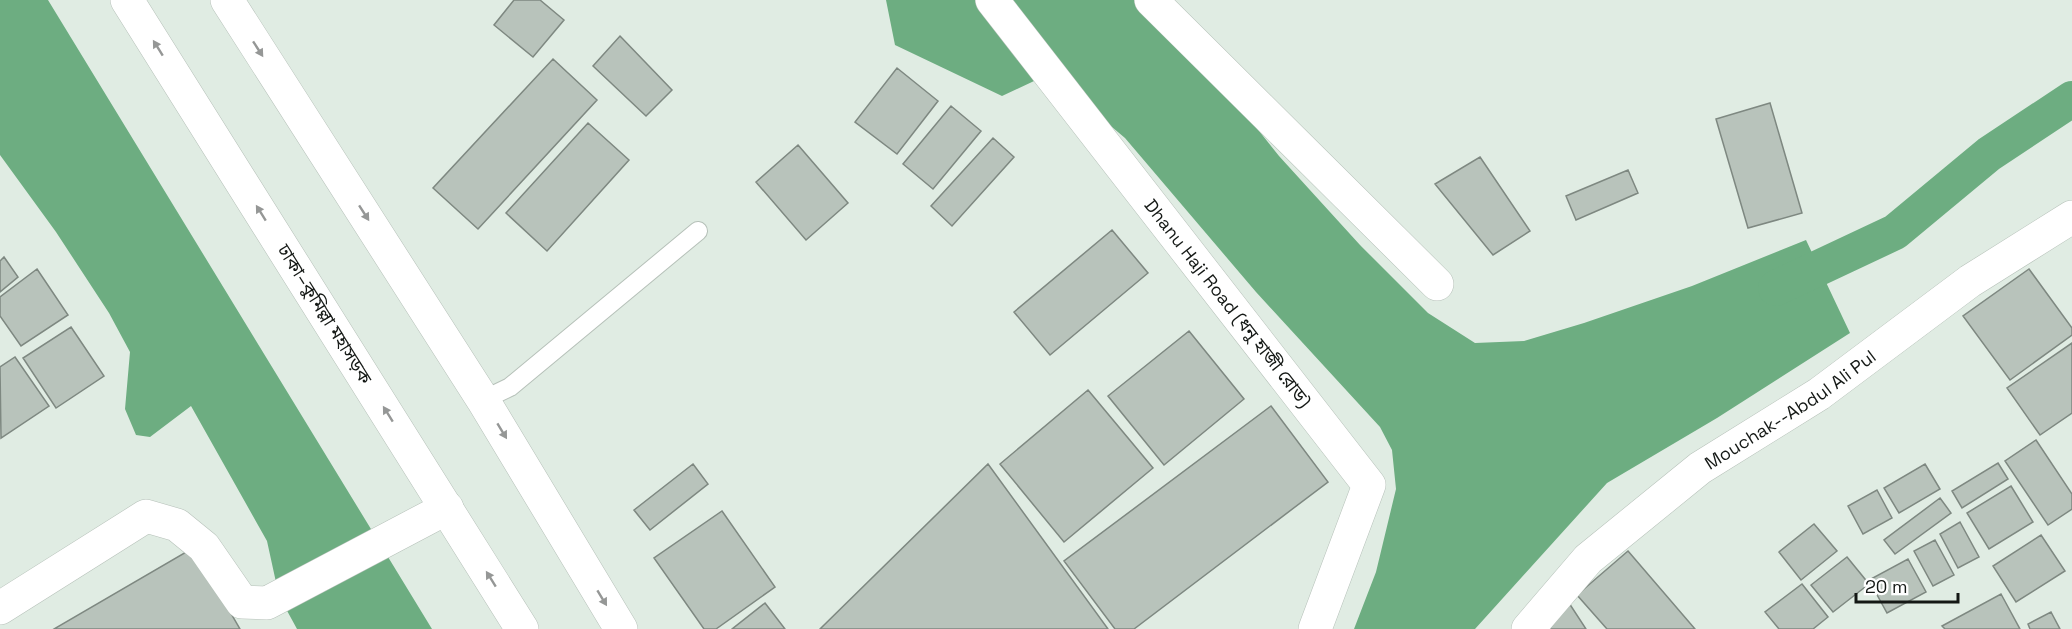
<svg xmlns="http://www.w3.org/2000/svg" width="2072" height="629" viewBox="0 0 2072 629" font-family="'Space Grotesk','Noto Sans Bengali',sans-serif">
  <rect width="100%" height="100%" fill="#e0ece3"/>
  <path fill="#6dad81" d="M0 0H48L432 629H297L279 596 267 541 191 406 150 437 136 435 125 409 130 352 109 313 56 232 0 155Z
    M886 0H1155L1279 156 1360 245 1428 313 1475 343 1524 341 1584 323 1692 286 1806 240 1850 333 1717 418 1607 483 1475 629H1354L1376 572 1396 489 1392 450 1380 427 1256 292 1125 138 1049 74 1002 96 895 45Z"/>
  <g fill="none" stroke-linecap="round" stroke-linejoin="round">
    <path stroke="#6dad81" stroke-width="36" d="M1776 288 1895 232 1989 154 2072 99"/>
  </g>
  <path fill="#b8c3bb" stroke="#7e8881" stroke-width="1.5" d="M514 0H540L564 20 533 57 494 25Z
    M620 36 672 90 646 116 593 66Z
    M553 59 597 100 478 229 433 188Z
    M897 68 938 101 897 154 855 122Z
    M1770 103 1802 213 1748 228 1716 119Z
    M951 106 981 131 933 189 903 164Z
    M588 123 629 160 547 251 506 213Z
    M993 138 1014 157 952 226 931 206Z
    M798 145 848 203 806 240 756 182Z
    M1480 157 1530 231 1493 255 1435 184Z
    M1628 170 1638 193 1576 220 1566 196Z
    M1112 230 1148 273 1050 355 1014 312Z
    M4 257 18 277 0 292V261Z
    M37 269 68 315 21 346 0 316V297Z
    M2029 269 2072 328V335L2010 380 1963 316Z
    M71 327 104 376 56 408 23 358Z
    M1189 331 1244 399 1164 465 1108 396Z
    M2072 343V413L2040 435 2007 388Z
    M15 357 49 406 1 438 0 367Z
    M1088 390 1153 468 1064 542 1000 464Z
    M1271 406 1328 482 1134 629H1115L1064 561Z
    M2036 440 2072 494V509L2048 525 2005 461Z
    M1998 463 2008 479 1962 508 1952 491Z
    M693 464 708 484 650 530 634 510Z
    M988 464 1108 629H820Z
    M1925 464 1940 489 1899 513 1884 488Z
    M2011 486 2033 522 1989 549 1967 513Z
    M1877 490 1892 518 1863 534 1848 506Z
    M1940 498 1951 513 1895 554 1884 540Z
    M722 511 775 587 716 629H704L654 558Z
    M1960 522 1979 557 1958 568 1940 534Z
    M1814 524 1837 551 1801 580 1779 552Z
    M2041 535 2065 571 2016 602 1993 566Z
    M1935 540 1954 575 1933 586 1914 551Z
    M193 548 240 629H54Z
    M1628 551 1695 629H1607L1577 595Z
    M1847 557 1869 584 1833 612 1811 585Z
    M1908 559 1926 592 1887 613 1869 580Z
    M1802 584 1828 617 1813 629H1779L1765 612Z
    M2001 594 2020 629H1945L1942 626Z
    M765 603 785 629H732Z
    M1569 603 1586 629H1532Z
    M2051 612 2060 629H2030L2028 624Z"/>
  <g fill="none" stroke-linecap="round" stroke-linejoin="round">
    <defs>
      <path id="lane" d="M483 400 510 387 698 231"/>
      <g id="street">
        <path d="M992 0 1369 485 1315 629"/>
        <path d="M1151 0 1437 284"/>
        <path d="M0 608 146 516 177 525 204 547 242 602 267 603 447 508"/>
        <path id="s1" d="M1528 629 1588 559 1700 468 1819 394 1970 281 2072 217"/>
      </g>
      <path id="highway" d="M127 0 522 629
        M227 0 483 400 621 629"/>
    </defs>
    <use href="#lane" stroke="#b6c1b9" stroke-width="20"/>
    <use href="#street" stroke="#b6c1b9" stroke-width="34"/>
    <use href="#highway" stroke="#b6c1b9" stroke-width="34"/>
    <use href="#lane" stroke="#fff" stroke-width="18"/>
    <use href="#street" stroke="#fff" stroke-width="33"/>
    <use href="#highway" stroke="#fff" stroke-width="33"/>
  </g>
  <defs><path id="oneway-solid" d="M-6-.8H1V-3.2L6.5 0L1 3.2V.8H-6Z" transform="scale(1.5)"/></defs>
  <g fill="#959796">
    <use href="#oneway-solid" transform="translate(158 48) rotate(-122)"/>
    <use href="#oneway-solid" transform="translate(258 49) rotate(57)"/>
    <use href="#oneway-solid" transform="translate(261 213) rotate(-122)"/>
    <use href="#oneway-solid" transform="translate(364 213) rotate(57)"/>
    <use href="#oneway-solid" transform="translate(388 414) rotate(-122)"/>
    <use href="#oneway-solid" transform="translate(502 431) rotate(59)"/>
    <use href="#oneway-solid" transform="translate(491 579) rotate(-122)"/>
    <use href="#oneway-solid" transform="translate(602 598) rotate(59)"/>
  </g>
  <g text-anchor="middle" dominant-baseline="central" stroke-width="6" stroke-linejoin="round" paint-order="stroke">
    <g font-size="18" fill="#141815" stroke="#fff">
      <text transform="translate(1228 303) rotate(52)">Dhanu Haji Road (ধনু হাজী রোড)</text>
      <text transform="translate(325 314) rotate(58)">ঢাকা–কুমিল্লা মহাসড়ক</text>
      <text stroke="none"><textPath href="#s1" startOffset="344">Mouchak--Abdul Ali Pul</textPath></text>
    </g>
  </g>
  <path d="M1856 593v9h102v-9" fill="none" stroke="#141815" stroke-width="3"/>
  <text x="1865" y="593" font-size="18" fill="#141815" stroke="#ffffff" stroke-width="4.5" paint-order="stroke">20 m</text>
</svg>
